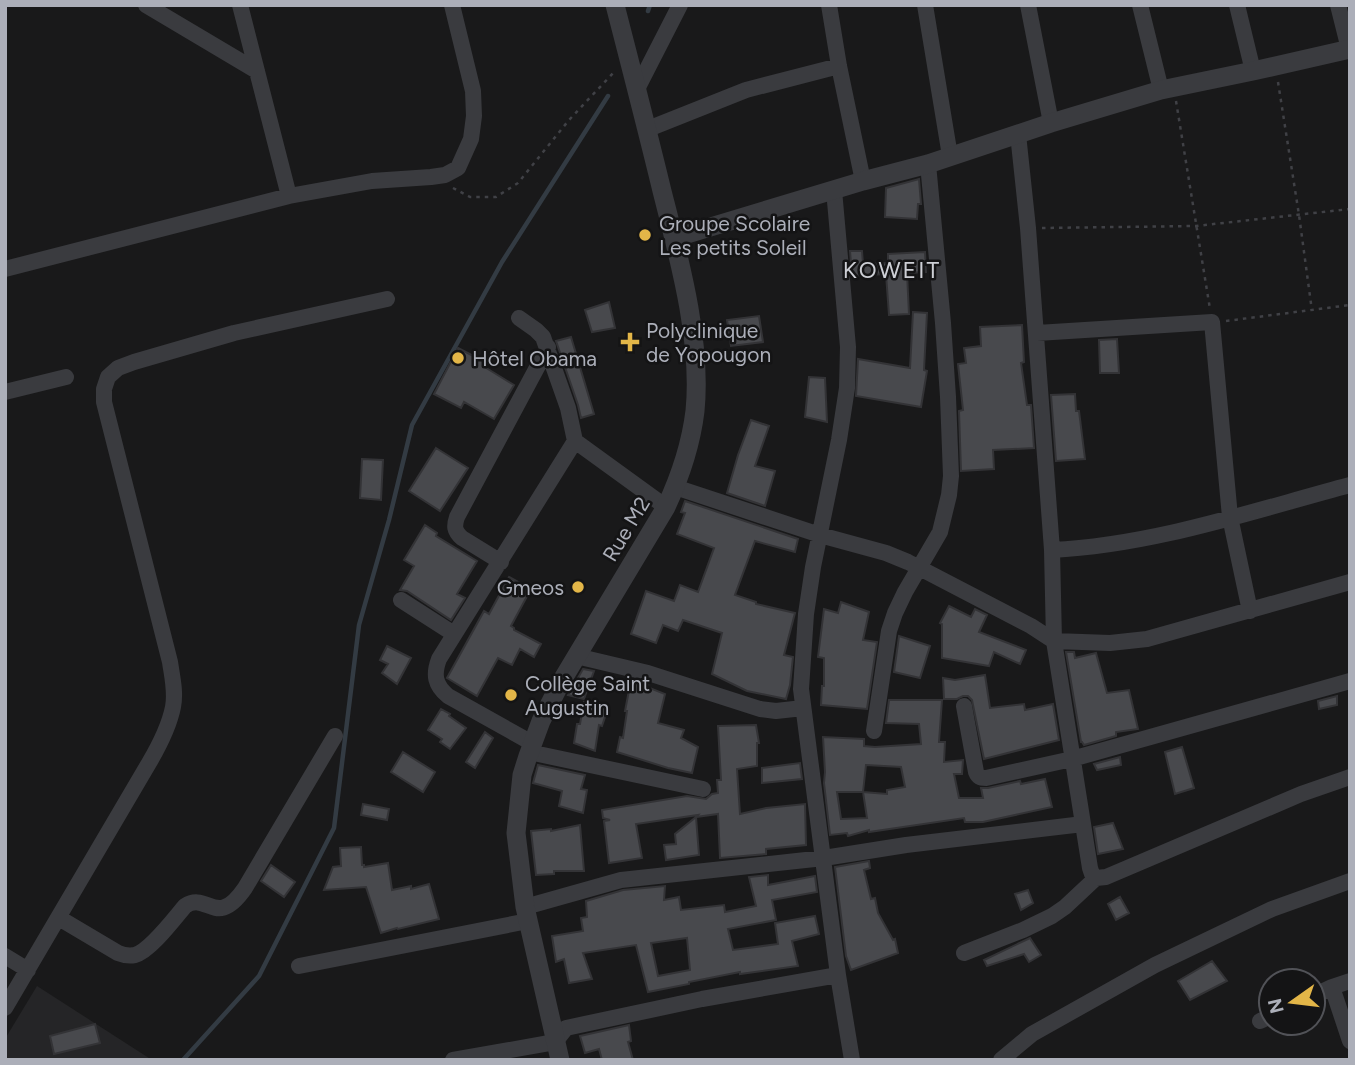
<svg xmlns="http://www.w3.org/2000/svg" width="1355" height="1065" viewBox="0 0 1355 1065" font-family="Figtree,sans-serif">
  <rect width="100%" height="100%" fill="#19191a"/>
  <path fill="#252527" d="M37 986 152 1060H5V1039Z"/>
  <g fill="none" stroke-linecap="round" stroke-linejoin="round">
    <path stroke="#333b43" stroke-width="4.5" d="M648 11 650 5
      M183 1060 259 976 334 828 359 625 389 520 412 425 502 262 608 96"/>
  </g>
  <path fill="#48494d" stroke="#333336" stroke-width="2" fill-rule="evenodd" d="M919 179 921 204H918L917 219 885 217 886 188Z
    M850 251H862L863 264 888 263V254L925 252 926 272 907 273 909 314 889 315 886 274 852 276Z
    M609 302 615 328 592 332 585 310Z
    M913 312 927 313 924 370 927 371 921 407 856 396 858 359 910 368Z
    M759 316 763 342 731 346 727 320Z
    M1022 325 1024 362 1021 363 1027 405H1031L1034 448 993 450 994 469 961 471 959 411 963 410 958 364 966 363 964 348 981 346 980 327Z
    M571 337 594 414 581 418 578 405 556 341Z
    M1117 339 1119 373H1100L1099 340Z
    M458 348 485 362 483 366 514 385 494 419 464 402 461 408 434 394Z
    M809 377 825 378 827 422 805 417Z
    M1075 394 1076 411H1079L1085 459 1056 461 1051 395Z
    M751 420 769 426 755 466 775 471 765 506 727 493 738 455Z
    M436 448 468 468 440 511 409 491Z
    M362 459 383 460 381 500 360 498Z
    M685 501 798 539 795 552 755 541 735 595 756 602V604L795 613 784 655 793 657 790 685 786 699 747 691 712 674 722 633 683 620 678 631 663 625 656 643 631 634 646 591 674 601 680 585 698 592 714 548 677 534 685 513 681 512Z
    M425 525 437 533 436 536 477 561 457 594 465 598 451 620 407 591 400 590 414 566 404 560Z
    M509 577 531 589 511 626 514 628V630L541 644 534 657 520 649 512 665 498 658 477 696 447 678 484 611 489 614Z
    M841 602 869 612 863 640 877 642 867 709 821 705 822 686H824V658L818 657 824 609 838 613Z
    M949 606 971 617 975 609 987 615 979 632 1026 650 1020 664 994 652 989 666 942 658V624L940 623Z
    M899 636 930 646 920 678 894 672Z
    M387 646 411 658 397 684 382 673 388 664 380 660Z
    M1066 652H1074L1075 658 1096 653 1107 693 1129 690 1138 729 1116 732V736L1084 745 1082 742H1081Z
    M583 669 594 671 584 699 568 695Z
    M985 675 990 708 1024 704 1025 710 1053 704 1059 740 984 759 972 700 968 696H963L957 699H944L943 678 955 680Z
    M631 680 648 684 647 687 665 694 658 723 684 730 681 738 698 747 692 773 668 768 617 752 620 737 623 738 627 711H625Z
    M1337 696V705L1319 709 1318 701Z
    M889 700H942L939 742H945L944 762 963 760 962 774H954L959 798H983L981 788H988L1020 781 1021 784 1045 779 1052 807 983 822H965L964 818 869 832V830L848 836 847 833 830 835 824 783 825 772 823 737 864 739V746L875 747 921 744 919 724 886 723ZM866 765 901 767 905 787 887 790V794L863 792ZM837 792H863L867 818 841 819Z
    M584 702 608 708 602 726 599 725 595 751 574 743 577 724H580Z
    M441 709 450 714 449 716 466 728 450 749 440 742 442 739 428 730Z
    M756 725 759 743H757V766L737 769 740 814 766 808 805 804 806 845 766 849V854L720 858 718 814 696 817 698 815 636 824 642 858 609 863 604 821 610 820 603 818 602 810 687 796 706 799 712 794 718 793 717 780H721L718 726Z
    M485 732 493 738 475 768 466 762Z
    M1182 747 1194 788 1175 794 1165 752Z
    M403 752 435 772 423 792 391 772Z
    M1120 757 1121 765 1097 770 1094 764Z
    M800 763 802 779 762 783V768Z
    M538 765 585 775 581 789 587 790 583 813 559 806 562 791 533 783Z
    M363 804 389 809 387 820 361 815Z
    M696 817 699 855 666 860 664 845 676 844 675 834Z
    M1113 823 1123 849 1098 854 1094 827Z
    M580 825 584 871H554V874L536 875 531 831 551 829V831Z
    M361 847 362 865H364V867L388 863 392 890 411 886V889L429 884 439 919 398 929 397 928 381 933 366 887 324 890 333 867 341 866 340 848Z
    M869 861 870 868 864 870 871 899 875 898 878 913 893 940 895 939 898 953 851 970 846 956 835 867Z
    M271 865 295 882 284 897 261 881Z
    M768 875V885L815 876 817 892 772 900 776 920 728 929 733 950 778 944 775 923 815 916 819 934 792 941 798 966 740 974V972L689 982V984L648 992 636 945 583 953 592 979 569 983 564 959 556 962 552 936 583 931 581 918 587 917 586 901 623 890 665 886 664 900 679 897 681 910 724 905 725 912 756 906 749 877ZM687 938 690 970 658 976 651 943Z
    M1028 890 1033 903 1021 910 1015 894Z
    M1120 897 1129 913 1116 920 1108 904Z
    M1030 938 1041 955 1029 962 1024 954 987 966 984 960Z
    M1212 961 1227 981 1190 1000 1178 981Z
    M95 1024 100 1043 54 1054 50 1036Z
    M629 1025 631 1041 628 1042 633 1060H602L599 1049 585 1053 580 1036Z"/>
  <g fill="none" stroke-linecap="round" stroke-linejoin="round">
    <path stroke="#404146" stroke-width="2.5" stroke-dasharray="3.5 5" stroke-linecap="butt" d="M1278 82 1299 215 1312 311
      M1176 101 1210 309
      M453 188 470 197H496L518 183 569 120 616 70
      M1042 228 1196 226 1350 209
      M1226 321 1350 305"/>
    <path stroke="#3a3b3f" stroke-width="16" d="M146 5 257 71
      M240 5 289 196
      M829 5 839 66 863 181
      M925 5 950 156
      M1028 5 1051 123
      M1140 5 1161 90
      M1237 5 1253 71
      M1338 5 1349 49
      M637 89 680 5
      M648 129 746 90 839 66
      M1018 134 1028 228 1052 550 1054 641 1090 868 1092 874 1096 878
      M834 190 848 347 847 388 839 440 813 567 806 614 801 689 838 975 852 1060
      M5 269 289 196 372 181 431 177 445 175 458 168 471 139 474 116 473 91 452 5
      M519 318 536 330 543 337 568 408 575 441 439 659C433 675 435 685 448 696L532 743
      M1037 333 1212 322 1230 517 1250 611
      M5 392 66 377
      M575 441 666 507
      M675 487 820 535 886 553 908 562 1031 626 1054 641 1110 643 1147 639 1350 582
      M1052 550C1154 545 1252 511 1350 485
      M501 562 462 538C454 531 454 526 457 517L548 347
      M401 600 454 634
      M576 656 648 673 760 709 776 711 803 708
      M964 706 976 772C978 777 980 778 986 778L1072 759 1350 681
      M874 731 889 631 895 613 905 592 940 532 949 495 951 476 948 397 943 323 928 164
      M529 752 703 789
      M525 907 621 880 824 858 906 845 1083 824
      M59 918 118 953C123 955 129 956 135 955 150 951 174 919 185 906 208 891 216 930 245 888L335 736
      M964 953 1023 930 1052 916 1065 907 1096 878 1106 877 1301 794 1350 777
      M5 956 28 970
      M299 966 528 921
      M1332 987 1350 1041
      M1313 996 1332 987 1350 981
      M5 1008 149 763C159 746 169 727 173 707 176 692 172 676 170 662L104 402V389L108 377 118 368 134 362 234 333 387 299
      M1260 1021 1271 1016
      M453 1060 555 1042 566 1028 702 999 838 975
      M1001 1060 1032 1034 1155 965 1272 909 1350 881"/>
    <path stroke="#3a3b3f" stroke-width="19" d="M674 238 863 181 928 164 1051 123 1161 90 1253 71 1350 49
      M560 1060 525 907 516 833 522 775 528 756 541 721 561 682 666 507C680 477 691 444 695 411 702 341 679 258 662 191 647 129 631 67 615 5"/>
  </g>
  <g fill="#e3b648" stroke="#141415" stroke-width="2.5">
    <circle cx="645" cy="235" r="7"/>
    <path d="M626.5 331.5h7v7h7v7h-7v7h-7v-7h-7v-7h7z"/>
    <circle cx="458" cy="358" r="7"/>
    <circle cx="578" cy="587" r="7"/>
    <circle cx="511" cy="695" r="7"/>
  </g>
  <g text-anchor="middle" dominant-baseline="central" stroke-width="5" stroke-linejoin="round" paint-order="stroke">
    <g font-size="21" fill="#acafb9" stroke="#141415" text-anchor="start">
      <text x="659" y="223">Groupe Scolaire<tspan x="659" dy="24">Les petits Soleil</tspan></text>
      <text x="646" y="330">Polyclinique<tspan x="646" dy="24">de Yopougon</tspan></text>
      <text x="472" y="358">Hôtel Obama</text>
      <text x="564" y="587" text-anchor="end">Gmeos</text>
      <text x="525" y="683">Collège Saint<tspan x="525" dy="24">Augustin</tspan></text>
    </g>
    <g font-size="21" fill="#acafb9" stroke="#141415">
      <text transform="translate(626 529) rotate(-59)">Rue M2</text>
    </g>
    <g font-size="23" letter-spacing="2" fill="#cdcfd5" stroke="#141415">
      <text x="892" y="270">KOWEIT</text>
    </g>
  </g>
  <rect width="1355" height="1065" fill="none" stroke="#acafb9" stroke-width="14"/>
  <g transform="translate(1292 1002) rotate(256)"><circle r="33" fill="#141415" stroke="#515257" stroke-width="2"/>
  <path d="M0-5L12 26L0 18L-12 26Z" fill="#e3b648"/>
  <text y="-10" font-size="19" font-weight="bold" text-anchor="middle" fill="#acafb9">N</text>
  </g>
</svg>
